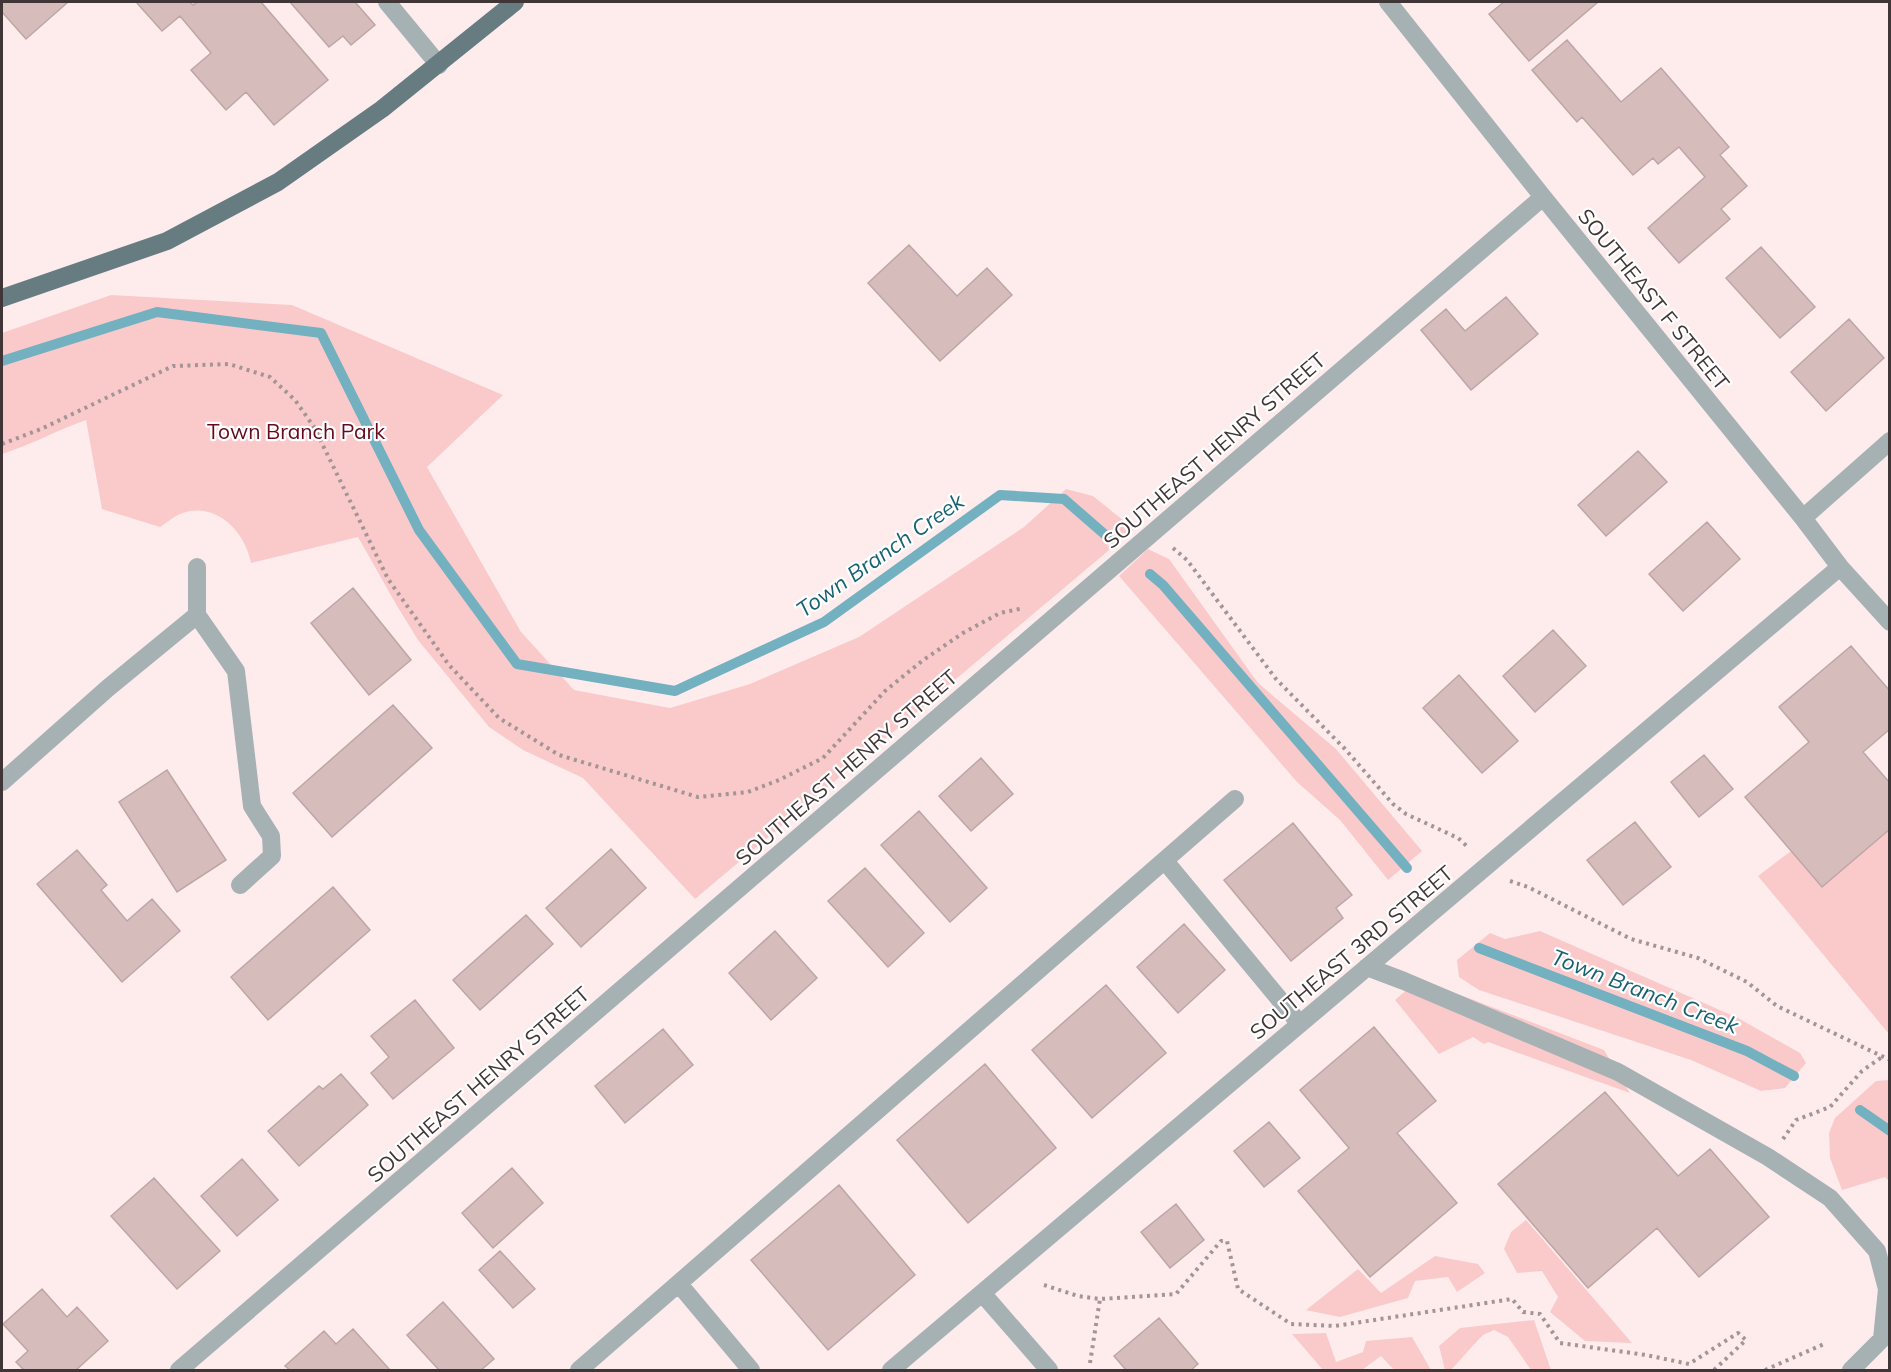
<svg xmlns="http://www.w3.org/2000/svg" width="1891" height="1372" viewBox="0 0 1891 1372" font-family="Mulish,sans-serif">
  <rect width="100%" height="100%" fill="#feeced"/>
  <path fill="#facacb" d="M111 295 292 305 503 395 427 467 521 632 574 690 670 708 750 684 859 637 1024 527 1066 489 1093 496 1134 529 695 899 583 778 523 750 489 727 418 640 397 606 358 537 251 563C245 531 215 500 180 514 173 517 166 523 160 527L102 509 86 420C57 430 31 445 2 454V333Z
    M1148 549 1169 559 1258 683 1336 749 1422 851 1388 880 1340 820 1297 782 1119 576Z
    M1889 829V1034L1758 876 1791 851Z
    M1540 931 1738 1018 1800 1053 1806 1063 1785 1088 1761 1091 1691 1060 1479 990 1459 977 1457 960 1490 933 1505 939Z
    M1419 979 1604 1050 1630 1093 1488 1042 1484 1044 1473 1037 1439 1054 1395 1000Z
    M1889 1080V1181L1885 1177 1842 1190 1830 1158 1829 1133 1835 1118 1876 1081Z
    M1526 1220 1632 1343 1585 1341 1550 1312 1558 1297 1542 1271 1517 1273 1504 1249 1511 1232Z
    M1435 1256 1478 1264 1485 1273 1457 1292 1448 1277 1415 1281 1408 1298 1340 1317 1306 1310 1358 1269 1381 1293Z
    M1534 1320 1551 1370H1531L1508 1337 1494 1330 1483 1335 1479 1339 1451 1370H1445L1439 1346 1460 1328Z
    M1326 1333 1336 1362 1363 1352 1366 1341 1412 1337 1431 1370H1394L1381 1356 1362 1370H1323L1292 1334Z"/>
  <g fill="none" stroke-linecap="round" stroke-linejoin="round">
    <path stroke="#73b0c0" stroke-width="10" d="M2 361 157 312 321 333 419 530 517 664 675 691 824 622 1000 495 1064 499 1110 539
      M1150 574 1163 585 1407 868
      M1479 948 1747 1051 1794 1076
      M1860 1110 1890 1131"/>
  </g>
  <path fill="#d7bcbc" stroke="#bfa5a5" stroke-width="1.5" d="M2 2H68L26 39 2 12Z
    M136 2H190L193 5 198 2H261L328 80 274 125 246 92 226 110 191 70 211 53 180 16 162 31Z
    M290 2H355L375 25 351 45 343 36 329 47Z
    M1504 2H1598L1529 61 1489 14Z
    M1567 40 1621 102 1661 68 1729 147 1720 155 1747 186 1721 209 1730 219 1679 263 1648 228 1705 177 1679 147 1658 164 1653 158 1633 175 1582 117 1577 122 1532 70Z
    M909 245 957 296 987 268 1012 295 940 361 868 283Z
    M1761 247 1815 307 1780 338 1726 278Z
    M1506 297 1538 334 1471 390 1421 330 1446 309 1465 331Z
    M1849 319 1884 358 1826 411 1791 372Z
    M1638 451 1667 482 1606 536 1578 505Z
    M1707 522 1740 559 1683 611 1649 574Z
    M353 588 411 660 369 695 311 623Z
    M1553 630 1586 666 1535 712 1503 676Z
    M1851 646 1890 691V729L1863 752 1890 783V829L1822 887 1745 797 1809 742 1779 707Z
    M1459 675 1518 741 1482 773 1423 708Z
    M393 705 432 748 332 837 293 793Z
    M1704 755 1733 789 1699 817 1671 782Z
    M981 758 1013 794 971 831 939 796Z
    M167 770 226 860 177 892 119 802Z
    M919 811 987 888 950 922 881 845Z
    M1635 822 1671 867 1623 905 1587 860Z
    M1293 823 1352 895 1336 908 1343 918 1291 961 1224 880Z
    M611 849 646 888 581 947 546 908Z
    M77 850 107 885 101 890 127 921 152 899 180 931 122 982 37 884Z
    M865 868 924 933 888 967 828 901Z
    M333 887 370 930 268 1020 231 977Z
    M526 915 553 944 480 1010 453 980Z
    M1184 924 1225 970 1178 1013 1137 967Z
    M775 931 817 978 771 1020 729 973Z
    M1106 985 1166 1053 1092 1118 1032 1050Z
    M415 1000 454 1048 393 1099 371 1073 389 1057 371 1036Z
    M1374 1027 1436 1101 1397 1133 1457 1203 1370 1277 1298 1191 1349 1148 1300 1090Z
    M663 1029 693 1065 625 1123 595 1086Z
    M985 1064 1056 1148 968 1223 897 1140Z
    M341 1074 368 1105 299 1166 268 1131 319 1086 323 1089Z
    M1605 1092 1678 1176 1710 1149 1769 1217 1699 1277 1657 1228 1588 1288 1498 1184Z
    M1269 1122 1300 1158 1264 1187 1234 1151Z
    M242 1159 278 1200 237 1236 201 1196Z
    M512 1168 543 1203 493 1248 462 1213Z
    M154 1178 220 1251 177 1289 111 1216Z
    M839 1185 915 1275 828 1350 751 1260Z
    M1176 1204 1204 1240 1170 1268 1141 1232Z
    M500 1251 535 1289 513 1308 479 1270Z
    M42 1289 67 1317 77 1307 108 1341 76 1370H24L16 1362 28 1351 3 1324Z
    M443 1302 494 1359 481 1370H439L407 1335Z
    M1159 1318 1198 1364 1191 1370H1126L1114 1356Z
    M353 1329 390 1370H290L285 1366 324 1331 336 1344Z"/>
  <g fill="none" stroke-linecap="round" stroke-linejoin="round">
    <path stroke="#a39495" stroke-width="4" stroke-dasharray="3 4.5" stroke-linecap="butt" d="M2 444 41 429 173 366 229 364 270 377 295 400 314 427 388 579 449 665 499 718 559 755 698 797 748 792 779 780 823 758 885 691 922 661 963 633 1000 613 1024 608
      M1173 548 1187 560 1276 679 1345 749 1393 804 1406 814 1458 838 1469 848
      M1510 881 1528 887 1631 939 1698 958 1747 982 1777 1006 1890 1060
      M1783 1139 1796 1120 1830 1107 1862 1071 1882 1057
      M1044 1285 1078 1296 1100 1299 1176 1294 1221 1241H1227L1238 1289 1291 1324 1335 1326 1512 1299 1523 1312 1540 1314 1560 1343 1646 1355 1689 1364 1738 1333 1746 1340 1714 1370
      M1090 1363 1100 1299
      M1765 1370 1824 1344"/>
    <path stroke="#a6b1b4" stroke-width="18" d="M387 2 439 65
      M1388 2 1543 197 1803 518 1840 567 1890 622
      M1803 518 1890 441
      M197 615 236 671 252 806 271 836 272 856 240 885
      M2 782 108 688 197 615V567
      M1165 861 1300 1024
      M1367 967 1404 981 1618 1072 1768 1157 1830 1198 1877 1251 1887 1289 1882 1339 1851 1370
      M679 1284 751 1370
      M982 1293 1049 1370
      M179 1370 1543 197
      M579 1370 1235 799
      M891 1370 1840 567"/>
    <path stroke="#677c81" stroke-width="18" d="M2 298 167 241 278 182 382 109 515 2"/>
  </g>
  <g text-anchor="middle" dominant-baseline="central" stroke-width="4.5" stroke-linejoin="round" paint-order="stroke">
    <g font-size="21" fill="#413637" stroke="#fff">
      <text transform="translate(1654 299) rotate(51)">SOUTHEAST F STREET</text>
      <text transform="translate(1214 450) rotate(-41)">SOUTHEAST HENRY STREET</text>
      <text transform="translate(846 767) rotate(-41)">SOUTHEAST HENRY STREET</text>
      <text transform="translate(1351 952) rotate(-40)">SOUTHEAST 3RD STREET</text>
      <text transform="translate(478 1084) rotate(-41)">SOUTHEAST HENRY STREET</text>
    </g>
    <g font-size="21" fill="#65091d" stroke="#fff">
      <text x="296" y="431">Town Branch Park</text>
    </g>
    <g font-size="22" font-style="italic" fill="#176271" stroke="#fff">
      <text transform="translate(880 555) rotate(-35)">Town Branch Creek</text>
      <text transform="translate(1645 991) rotate(21)">Town Branch Creek</text>
    </g>
  </g>
  <rect width="1891" height="1372" fill="none" stroke="#413637" stroke-width="6"/>
</svg>
